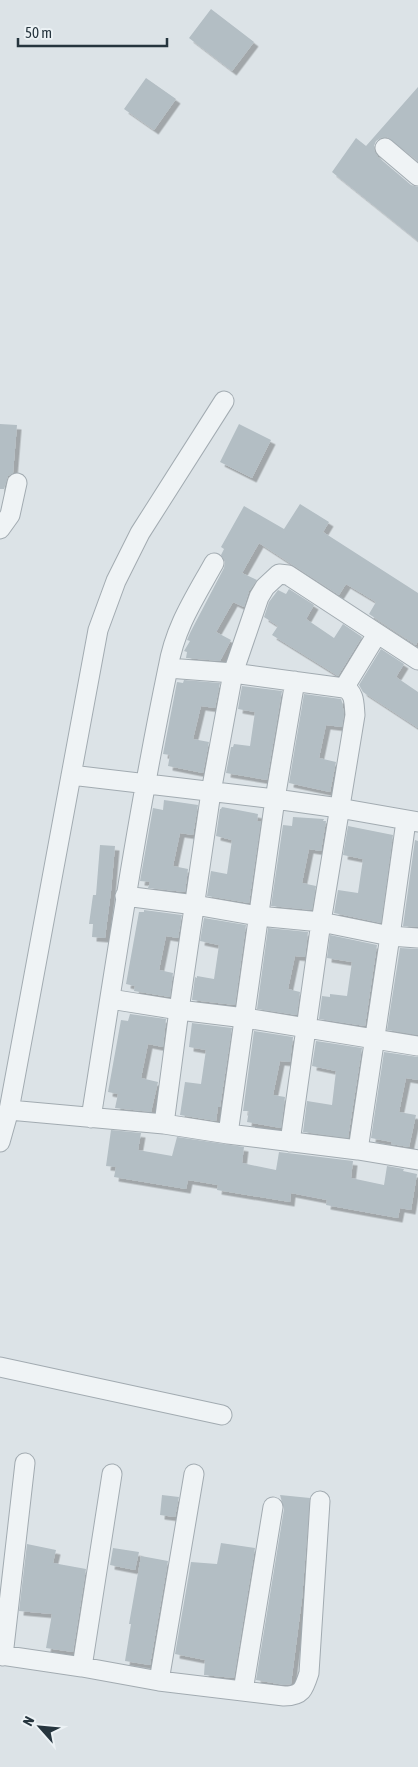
<svg xmlns="http://www.w3.org/2000/svg" width="418" height="1767" viewBox="0 0 418 1767" font-family="'Asap Condensed',sans-serif">
  <defs>
    <filter id="shadow"><feDropShadow dx="4.5" dy="4.5" stdDeviation="0" flood-color="#0004"/></filter>
  </defs>
  <rect width="100%" height="100%" fill="#dce3e7"/>
  <path fill="#b3bec4" filter="url(#shadow)" d="M211 9 254 42 232 71 189 38Z
    M146 78 176 99 154 130 124 109Z
    M418 87V161L387 137 381 138 376 141 374 146 375 152 378 157 411 185 418 187V241L332 172 356 138 366 146Z
    M0 424 17 425 13 473 8 476 4 489H0Z
    M239 424 271 440 252 478 220 462Z
    M300 504 329 522 323 532 418 593V641L416 645 369 614 376 602 346 584 339 595 259 543 242 573 257 580 249 591 244 607 233 602 216 632 231 640 220 661 186 658 187 652 184 651 190 641 187 640 191 631 224 568 225 562 221 555 224 549 221 547 244 506 284 529Z
    M289 589 314 605 306 619 334 638 343 624 362 637 338 676 272 635 278 626 264 617 269 602 278 590 286 594Z
    M381 649 404 664 396 677 418 692V728L363 692 359 685Z
    M184 680 220 683 215 708 201 706 193 739 209 742 203 773 168 766 170 755 163 754 177 682 183 683Z
    M242 686 282 691 267 780 226 773 231 747H233L234 744 250 746 255 712 238 709Z
    M304 694 341 699 342 702 344 714 342 727 326 725 319 758 336 762 330 792 289 783Z
    M164 800 198 805 193 835 180 833 173 866 188 869 185 892 148 888 150 882 140 881 153 808 163 810Z
    M222 807 258 814 257 821H261L249 903 207 896 211 871 227 874 232 840 216 836 220 809H221Z
    M293 817 324 819 323 821H326L321 851 309 849 302 883 316 886 312 910 271 906 283 825 292 826Z
    M348 826 393 835 381 923 334 913 338 890 358 893 363 859 343 855Z
    M415 840 418 841V927L403 926Z
    M100 845 115 846 111 891 105 938 92 937 93 924H89L93 895H96Z
    M144 910 182 915 178 938 166 936 159 970 173 973 170 997 134 991 135 986 126 984 139 912H144Z
    M204 918 246 925 235 1005 192 1000 195 977 197 978V976L214 979 219 945 200 941Z
    M268 928 308 932 305 957 295 956 288 989 300 992 297 1015 257 1009Z
    M330 935 377 945 365 1026 319 1019 322 996 330 997V994L347 996 352 962 327 958Z
    M400 948 418 949V1035L387 1030Z
    M130 1014 166 1019 163 1047 148 1044 141 1078 158 1082 151 1112 115 1108 118 1094 108 1092 121 1020 128 1021Z
    M192 1023 232 1028 220 1107H218L216 1121 180 1115 185 1082 201 1084 206 1050 189 1047Z
    M254 1031 293 1037 290 1062 280 1061 273 1095 285 1097 281 1128 247 1122 249 1111H243Z
    M316 1041 362 1048 348 1138 303 1132 307 1101 332 1105 336 1071 312 1066Z
    M384 1052 418 1057V1080L406 1078 399 1112 416 1115 409 1147 391 1144 392 1142 371 1138Z
    M111 1130 141 1133 138 1150 172 1156 177 1137 244 1147 242 1163 276 1170 279 1152 353 1161 351 1178 384 1185 387 1166 404 1169 403 1171 417 1174 411 1210 400 1208 398 1218 326 1205 327 1200 291 1193 290 1202 217 1190 218 1185 188 1180 186 1189 114 1177 116 1167 106 1166Z
    M162 1495 179 1497 175 1517 160 1515Z
    M280 1495 310 1498 302 1599 291 1684 284 1685 256 1680 284 1509Z
    M221 1543 255 1548 234 1678 204 1675 205 1660 175 1654 191 1562 217 1564Z
    M27 1544 56 1550 53 1563 86 1569 73 1652 46 1648 52 1614 19 1611Z
    M113 1548 139 1552 135 1570 110 1565Z
    M141 1556 168 1561 150 1665 125 1661 131 1624H129Z"/>
  <g fill="none" stroke-linecap="round" stroke-linejoin="round">
    <defs>
      <path id="minor" d="M385 148 418 176
        M0 529 10 515 17 483
        M214 563C194 599 175 627 168 668L233 673 344 688C355 692 354 704 355 715L321 922 290 1142
        M344 688 377 634
        M71 775 275 799 339 808 418 822
        M125 896 195 905 258 916 321 922 390 936 418 938
        M110 999 179 1010 245 1018 418 1046
        M9 1110 164 1124 228 1134 358 1150 418 1160
        M91 1118C115 967 137 817 168 668
        M164 1124 179 1010 211 792 233 673 259 597 265 587 279 574 288 575 418 660
        M228 1134 275 799 295 681
        M0 1142 9 1110 98 630 116 581 140 533 224 401
        M358 1150 390 936 406 821
        M0 1367 222 1415
        M0 1655 82 1667 159 1681 284 1696C302 1696 304 1689 309 1673L320 1501
        M3 1656 25 1463
        M82 1667 112 1474
        M159 1681 194 1474
        M243 1691 273 1507"/>
    </defs>
    <use href="#minor" stroke="#a2abb1" stroke-width="21"/>
    <use href="#minor" stroke="#eff3f5" stroke-width="19"/>
  </g>
  <g transform="translate(40 1727) rotate(297)" stroke="#ecf2f5" stroke-width="4" paint-order="stroke">
  <path d="M0-4L9 19L0 12L-9 19Z" fill="#26353e"/>
  <text y="-8" font-size="14" font-weight="bold" text-anchor="middle" fill="#26353e">N</text>
  </g>
  <path d="M18 38v8h149v-8" fill="none" stroke="#26353e" stroke-width="2.5"/>
  <text x="25" y="38" font-size="15" fill="#26353e" stroke="#ecf2f5" stroke-width="4" paint-order="stroke">50 m</text>
</svg>
